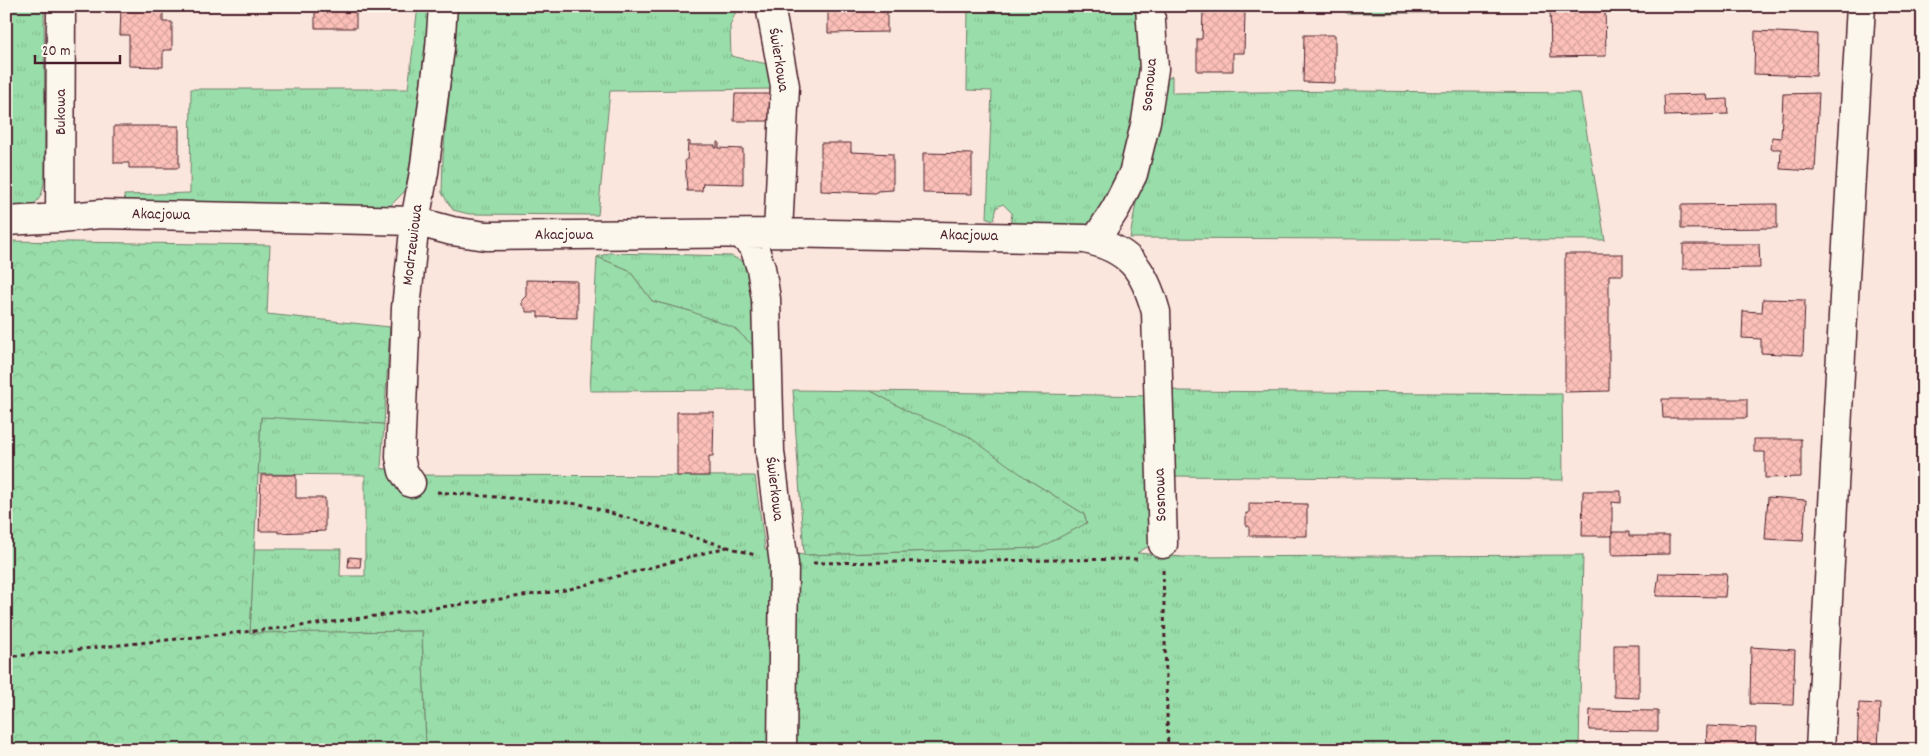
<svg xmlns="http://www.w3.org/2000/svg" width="1929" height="756" viewBox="0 0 1929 756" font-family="Dekko,sans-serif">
  <defs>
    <pattern id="grass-tufts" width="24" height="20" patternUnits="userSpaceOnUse" patternTransform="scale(1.25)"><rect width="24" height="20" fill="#99deaa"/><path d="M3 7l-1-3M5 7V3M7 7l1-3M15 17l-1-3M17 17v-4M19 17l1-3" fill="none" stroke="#85be92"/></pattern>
    <pattern id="forest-crowns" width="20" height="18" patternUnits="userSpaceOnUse" patternTransform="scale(1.25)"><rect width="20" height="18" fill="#99deaa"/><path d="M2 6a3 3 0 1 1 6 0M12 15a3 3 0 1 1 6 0" fill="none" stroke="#85be92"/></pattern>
    <pattern id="building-cross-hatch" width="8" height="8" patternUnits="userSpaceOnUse" patternTransform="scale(1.25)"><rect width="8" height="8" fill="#fcc0b9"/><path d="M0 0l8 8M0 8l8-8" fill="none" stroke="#daa59f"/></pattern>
  </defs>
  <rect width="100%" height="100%" fill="#fbe6dd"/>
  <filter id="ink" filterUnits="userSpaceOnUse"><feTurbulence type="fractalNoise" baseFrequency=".02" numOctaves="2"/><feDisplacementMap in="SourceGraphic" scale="10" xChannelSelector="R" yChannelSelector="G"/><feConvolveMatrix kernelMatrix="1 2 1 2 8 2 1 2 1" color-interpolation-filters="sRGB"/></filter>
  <g filter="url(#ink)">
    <path fill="url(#grass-tufts)" stroke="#727e6a" d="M6 6H44L45 174C42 207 35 205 6 212Z
      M418 6H430L414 135 406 190 387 209 125 203 124 195 190 193 191 89H408Z
      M456 6H738L730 26 731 56 767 64 774 89 610 91 598 215 469 214 453 210 442 193 443 156 455 36Z
      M968 6H1141L1145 48 1129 160 1099 217 1081 228 1010 227 1012 213 1003 204 997 207 994 220 987 218 992 91 967 90Z
      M1346 6H1435L1434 13H1346Z
      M1172 76V93L1349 91 1580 93 1605 240 1130 238 1138 191 1164 81Z
      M609 253 731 256 744 262 751 271 757 349 690 311 652 301 629 270 597 257Z
      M1170 389 1179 391 1562 394 1563 480 1173 476Z
      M871 391 1154 396V543L1137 553 1183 557 1583 555 1579 750H426L422 631 250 634 254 549H341L340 576H365V475L258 474 261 416 384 424 381 468 416 475 755 476 765 550 804 555 1039 548 1084 514 1029 480Z"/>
    <path fill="url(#forest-crowns)" stroke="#727e6a" d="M6 241 270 245 267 314 390 327 384 424 261 417 250 633 422 631 426 750H6Z
      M597 257 629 270 652 301 690 311 734 328 757 349V390L590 391Z
      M793 390 871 391 911 413 968 436 1029 480 1084 514 1087 523 1039 548 804 555Z"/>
    <path fill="url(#building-cross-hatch)" stroke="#4a1f2b" d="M315 6H356V28H315Z
      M828 6H887V32L828 33Z
      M1550 6H1605L1606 56 1551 57Z
      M121 9H163V22H172V50H163V67L129 66V35H120Z
      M1203 11 1245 12 1244 53H1233V71H1197V39H1202Z
      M1755 31 1817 34 1816 76 1754 74Z
      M1304 35H1335V83L1303 82Z
      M1819 93 1815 171 1780 169 1781 149H1771L1772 137 1781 138 1783 94Z
      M735 94H771L770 121H734Z
      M1706 94 1707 100 1727 99 1728 114 1665 116 1664 95Z
      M114 126H179V168H129V163H114Z
      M688 141 690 142V145H715V148H717V142H719V148L743 149V184L703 183 702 191H687L685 160H687Z
      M821 143H851V152L893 154V190L877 191 876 193 821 191Z
      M923 153 972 154V194L923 193Z
      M1777 204V228L1681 229V205Z
      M1683 244H1759L1760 268 1683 269Z
      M1565 254H1623V275H1609V391L1565 392Z
      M526 280 577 281V318L538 317V312H526V309L522 305V300L526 296Z
      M1763 299 1805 300 1803 355 1761 353V339L1742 338 1743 311 1762 312Z
      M1662 399H1747V418H1663Z
      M677 412H714L713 456H709V476H677Z
      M1923 433V474H1921Z
      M1754 439H1801V477L1765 478V452H1754Z
      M261 475H296V498H325V531L278 533V531H259Z
      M1583 491H1621V503L1612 502V536H1582Z
      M1768 497 1806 500 1803 541 1765 539Z
      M1249 503 1307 504V536H1249V526H1246V513H1249Z
      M1612 532H1629V536H1669V554L1612 555Z
      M349 557 361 558 360 567H348Z
      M1659 573 1727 574 1725 597 1656 596Z
      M1614 645H1639V698L1614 697Z
      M1751 647 1795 650 1793 705 1750 704Z
      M1859 703 1880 704 1878 750H1857Z
      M1590 710 1658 711V731L1589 730Z
      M1707 726 1756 728 1755 750H1706Z"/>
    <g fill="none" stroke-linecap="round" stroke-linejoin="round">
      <defs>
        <path id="street" d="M770 6 785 86 778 233
          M60 218 61 6
          M6 221 60 218 101 214 415 221 452 231 486 236 778 233 1085 239C1129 249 1144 268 1156 312L1163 544
          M742 235 754 247 761 268 766 299 770 452 784 564 782 750
          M1095 241 1116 208 1133 174 1146 121 1154 69 1150 6
          M411 483 403 471 400 457 406 308 415 221 424 172 440 48 443 6
          M1820 750 1845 279 1861 6"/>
      </defs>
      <use href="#street" stroke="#4a1f2b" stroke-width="31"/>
      <path stroke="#4a1f2b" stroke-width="3" stroke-dasharray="4 4" stroke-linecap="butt" d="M437 492 580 504 755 555
        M813 563 1139 559
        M1163 570 1168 750
        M6 657 310 625 566 590 727 547"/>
      <use href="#street" stroke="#fbf7ec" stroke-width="28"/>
    </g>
  </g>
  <g text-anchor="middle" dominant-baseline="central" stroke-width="4" stroke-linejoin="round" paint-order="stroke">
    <g font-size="16" fill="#4a1f2b" stroke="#fbf7ec">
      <text transform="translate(778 60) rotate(81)">Świerkowa</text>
      <text transform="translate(1150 85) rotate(-85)">Sosnowa</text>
      <text transform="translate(61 112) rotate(-90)">Bukowa</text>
      <text transform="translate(161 215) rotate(1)">Akacjowa</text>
      <text x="564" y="235">Akacjowa</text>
      <text transform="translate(969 236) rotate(1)">Akacjowa</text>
      <text transform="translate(413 245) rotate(-83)">Modrzewiowa</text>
      <text transform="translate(774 489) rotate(83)">Świerkowa</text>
      <text transform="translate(1161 495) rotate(-92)">Sosnowa</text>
    </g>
  </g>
  <rect width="1929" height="756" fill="none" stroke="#fbf7ec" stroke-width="25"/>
  <rect x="12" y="12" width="1904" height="731" fill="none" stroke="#4a1f2b" stroke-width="2" filter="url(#ink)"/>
  <path d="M35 55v8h85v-8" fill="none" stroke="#4a1f2b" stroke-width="2.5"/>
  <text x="42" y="55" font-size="15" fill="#4a1f2b" stroke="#fbf7ec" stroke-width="4" paint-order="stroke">20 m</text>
</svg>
